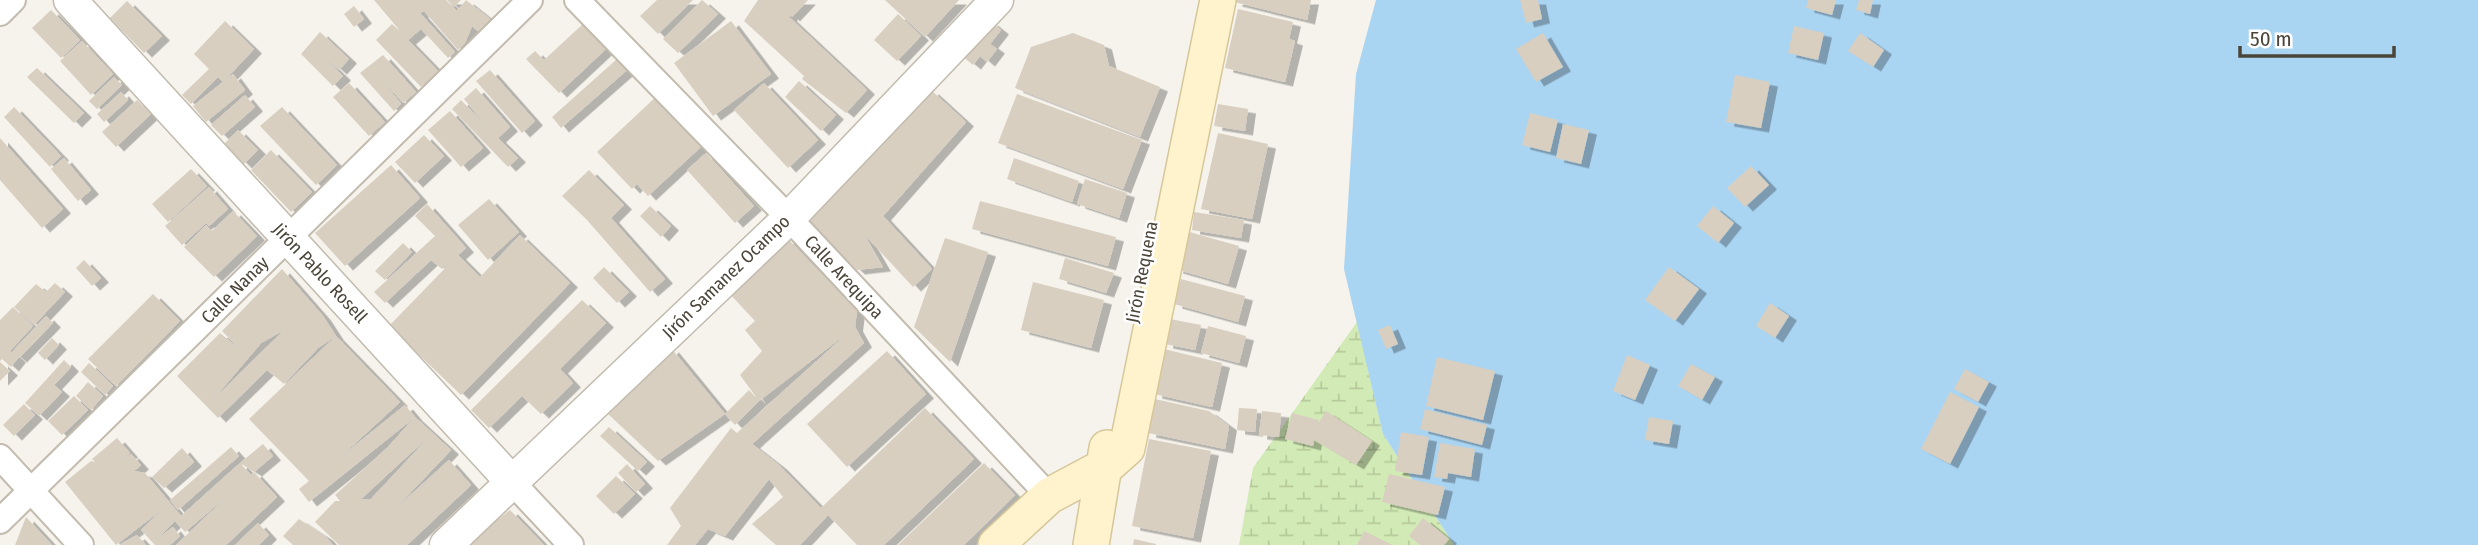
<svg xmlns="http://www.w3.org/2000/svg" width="2478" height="545" viewBox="0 0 2478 545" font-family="'Fira Sans Condensed',sans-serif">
  <defs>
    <pattern id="wetland-marsh" width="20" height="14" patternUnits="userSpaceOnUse" patternTransform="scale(1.75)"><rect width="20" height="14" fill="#d2eab5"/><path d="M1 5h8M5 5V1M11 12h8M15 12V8" fill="none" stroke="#b6ca9c"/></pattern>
    <filter id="shadow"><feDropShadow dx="8" dy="4.5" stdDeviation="0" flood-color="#0004"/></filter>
  </defs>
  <rect width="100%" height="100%" fill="#f6f3ec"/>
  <path fill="url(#wetland-marsh)" d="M1357 322 1383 434 1454 545H1239L1253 468Z"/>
  <path fill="#a9d4f2" d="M1376 0H2478V545H1454L1383 434 1344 269 1356 74Z"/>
  <path fill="#d8cfc1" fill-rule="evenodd" filter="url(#shadow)" d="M374 0H446L457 11 466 0 490 19 479 32 472 26 465 43 458 50 424 11 420 13 455 52 448 58 421 29 408 40 438 71 421 87 376 40 392 24 401 32Z
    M447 0H461L454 7Z
    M657 0H693L658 34 640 16Z
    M702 0 718 14 678 53 663 39Z
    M758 0H808L792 17 790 15 789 17 867 90 846 113 802 79 804 76 744 21Z
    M885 0H959L925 37Z
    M1235 0H1311L1307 20 1234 2Z
    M1520 0H1538L1542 19 1526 23Z
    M1808 0H1836L1832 15 1806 8Z
    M1859 0H1873L1870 14 1856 10Z
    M127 1 162 36 144 53 110 18Z
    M354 6 364 19 354 27 344 14Z
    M1238 9 1293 22 1289 39 1295 41 1285 82 1225 68Z
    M51 10 80 40 61 58 32 28Z
    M898 14 921 36 897 61 874 40Z
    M225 21 254 49 223 82 218 77 191 104 182 95 209 69 194 54Z
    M731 21 771 74 713 116 674 63Z
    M990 21 1001 30 990 44 997 49 987 62 980 56 973 65 962 56Z
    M584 23 607 48 559 93 526 59 535 51 544 60Z
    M1794 26 1824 33 1818 60 1788 53Z
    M320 32 349 59 339 70 316 50 343 76 333 86 301 54Z
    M1073 33 1104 45 1109 66 1160 87 1140 137 1015 88 1031 47Z
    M1543 33 1563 67 1536 82 1516 49Z
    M1860 33 1884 50 1873 67 1848 51Z
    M82 41 113 74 91 95 60 61Z
    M383 55 416 92 403 103 380 77 401 104 394 111 360 73Z
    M617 59 627 70 561 128 552 117Z
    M37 68 84 113 74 123 27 77Z
    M490 70 535 121 522 133 476 81Z
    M233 74 245 90 206 122 193 106Z
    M1735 75 1770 82 1761 128 1726 122Z
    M114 77 122 85 97 109 89 101Z
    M799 81 836 115 821 131 785 97Z
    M349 83 385 122 369 136 333 97Z
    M764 83 818 140 788 168 734 110Z
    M476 88 510 127 498 138 518 158 508 167 452 109 461 100 488 128 464 99Z
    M931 90 966 122 883 216 932 269 913 287 864 234 883 267 857 270 799 214Z
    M121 92 128 100 104 122 97 114Z
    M659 94 705 143 648 196 637 184 632 189 597 152Z
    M1017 94 1142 140 1123 189 998 143Z
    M245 95 255 107 222 136 211 125Z
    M137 100 151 114 116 147 102 132Z
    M1218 104 1248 109 1245 131 1214 126Z
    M14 107 61 156 50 167 4 117Z
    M282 107 337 165 316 185 260 126Z
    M450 111 483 148 461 167 428 130Z
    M1530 113 1558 120 1550 152 1522 145Z
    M1563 124 1589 130 1581 164 1556 158Z
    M238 130 258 150 244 164 224 144Z
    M1218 133 1268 144 1252 219 1201 209Z
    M424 135 444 156 415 183 395 162Z
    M0 138 63 209 42 228 0 180Z
    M271 150 312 192 291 212 251 170Z
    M706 153 754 206 735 223 687 170Z
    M64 158 91 190 78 201 51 169Z
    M1014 158 1079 181 1072 202 1007 179Z
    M391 165 420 198 345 266 315 233Z
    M1751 166 1769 185 1745 207 1727 188Z
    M191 169 207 186 168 222 152 204Z
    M589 170 624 205 611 218 665 279 650 292 587 220 562 196Z
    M1085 179 1127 193 1119 218 1077 204Z
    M209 187 228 209 209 226 206 223 182 245 165 226Z
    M489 199 519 232 488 260 458 225Z
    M980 201 1116 237 1108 266 972 229Z
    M427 204 466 248 458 255 480 277 520 235 570 283 461 395 389 326 455 258 442 269 431 260 385 303 374 292 435 236 415 216Z
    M650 206 671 226 661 237 640 216Z
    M1713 206 1734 223 1718 243 1697 226Z
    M233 211 257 236 214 277 184 247 206 225 212 231Z
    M1194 212 1244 220 1241 238 1192 230Z
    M1186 231 1239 246 1228 284 1175 269Z
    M787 238 857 311 855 327 864 343 752 444 779 465 821 508 925 408 974 459 884 545H857L828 515 800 545H776L752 524 783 497 769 479 725 536 708 529 695 545H667L681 526 670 508 731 428 737 433 850 331 759 401 740 375 762 351 745 330 755 321 729 293Z
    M945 238 988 252 950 362 914 327Z
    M403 243 412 252 385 280 375 271Z
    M1065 258 1114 273 1106 293 1059 279Z
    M84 260 101 278 92 286 76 268Z
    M604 267 629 292 617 303 593 278Z
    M1669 267 1699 289 1675 321 1645 300Z
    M282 269 323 316 336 336 318 348 284 384 267 370 218 418 177 376 220 333 243 352 222 331ZM284 330 211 402 261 343Z
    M1181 279 1245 296 1238 322 1174 304Z
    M1033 282 1104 300 1091 348 1021 330Z
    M55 283 65 292 34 325 14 307 36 284 46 292Z
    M153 294 180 321 116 386 88 359Z
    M582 300 606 323 560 369 573 383 541 414 522 396 489 428 471 410Z
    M1770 303 1789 316 1775 338 1756 326Z
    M13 307 33 326 10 351 18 358 11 367 2 359 0 361V320Z
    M46 316 53 323 19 358 12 352Z
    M1170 319 1201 325 1195 350 1165 344Z
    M1390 325 1398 344 1386 349 1378 330Z
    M1208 326 1246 336 1239 363 1201 353Z
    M336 336 400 402 337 460 405 405 415 417 451 450 393 511 449 460 471 485 407 545H339L315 522 335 501H340L335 495 388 447 415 417 309 502 299 489 309 481 249 419ZM431 435 371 499 360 500 401 462Z
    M52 338 59 345 45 360 38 353Z
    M671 348 725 414 658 461 607 413Z
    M1164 349 1222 363 1212 407 1154 394Z
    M887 351 926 394 847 467 807 424Z
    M1627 355 1650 365 1635 400 1613 391Z
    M1437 357 1495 371 1483 420 1426 406Z
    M64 360 71 367 54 385 62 392 39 416 25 403Z
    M0 362 10 371 0 381Z
    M89 363 113 386 105 395 81 372Z
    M1691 364 1715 377 1702 400 1678 386Z
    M1965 369 1989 382 1978 402 1954 389Z
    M88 382 103 396 91 410 76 396Z
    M749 390 759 401 735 425 725 414Z
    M1950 392 1979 407 1950 464 1921 449Z
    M74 396 88 410 62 435 48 421Z
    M1155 399 1209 411 1229 426 1225 449 1148 433Z
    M24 404 35 415 14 436 3 425Z
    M1239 408 1257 409 1255 432 1237 430Z
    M1425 409 1487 425 1482 445 1420 429Z
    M1262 411 1281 413 1279 437 1259 435Z
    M1326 411 1372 441 1356 465 1314 440 1313 446 1285 439 1292 413 1319 420 1318 424Z
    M1649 417 1673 421 1669 444 1645 440Z
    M609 427 647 462 638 471 600 436Z
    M1401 432 1429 437 1422 475 1395 471Z
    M117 438 130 453 117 465 131 454 141 465 134 471 145 473 181 516 240 463 251 475 254 472 277 497 226 545H176L233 491 185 532 175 521 156 540 173 527 180 536 170 545H155L141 530 165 507 116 545 65 482 91 461 95 462 92 459Z
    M1149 439 1211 451 1193 538 1132 526Z
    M1440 443 1475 449 1471 477 1448 473 1447 479 1434 477Z
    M263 444 273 456 254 472 240 463Z
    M231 447 239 456 178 510 170 500Z
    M182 448 194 462 164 488 152 477Z
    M984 463 1015 495 964 545H898Z
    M627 464 645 484 636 492 618 473Z
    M1389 474 1445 487 1438 515 1382 502Z
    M616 476 635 494 614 514 596 496Z
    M510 510 544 545H465Z
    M26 517 52 545H15Z
    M1423 518 1449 539 1444 545H1420L1409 536Z
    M299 519 325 536 333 545H293L283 536Z
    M258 523 269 535 259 545H235Z
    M1364 531 1392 545H1357Z
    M137 535 146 545H119Z
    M1134 539 1156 544V545H1133Z"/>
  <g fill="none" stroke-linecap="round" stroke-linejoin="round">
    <defs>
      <path id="minor" d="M577 0 789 218 1049 496
        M0 13 13 0
        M0 457 81 545
        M512 482 571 545
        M0 521 530 0"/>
      <path id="tertiary" d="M70 0 512 482
        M446 545 789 218 997 0"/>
      <path id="secondary" d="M996 545 1049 496 1109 464 1127 448 1218 0
        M1091 545 1107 448"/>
    </defs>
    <use href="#minor" stroke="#c2bbae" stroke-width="28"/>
    <use href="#tertiary" stroke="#c2bbae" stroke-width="35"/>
    <use href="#secondary" stroke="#d6c79b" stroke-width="38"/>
    <use href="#minor" stroke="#fff" stroke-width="24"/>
    <use href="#tertiary" stroke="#fff" stroke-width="32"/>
    <use href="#secondary" stroke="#fff3cd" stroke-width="35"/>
  </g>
  <g text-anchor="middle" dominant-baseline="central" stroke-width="5" stroke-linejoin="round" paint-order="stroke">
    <g font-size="18" fill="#4b4439" stroke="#fff">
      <text transform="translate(1142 272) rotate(-79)">Jirón Requena</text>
      <text transform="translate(320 273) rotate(47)">Jirón Pablo Rosell</text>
      <text transform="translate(726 277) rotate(-44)">Jirón Samanez Ocampo</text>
      <text transform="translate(844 277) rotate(47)">Calle Arequipa</text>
      <text transform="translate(235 290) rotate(-45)">Calle Nanay</text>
    </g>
  </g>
  <path d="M2240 46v10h154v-10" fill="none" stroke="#4b4439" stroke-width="3.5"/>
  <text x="2250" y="46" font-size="21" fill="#4b4439" stroke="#ffffff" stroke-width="5" paint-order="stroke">50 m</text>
</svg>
